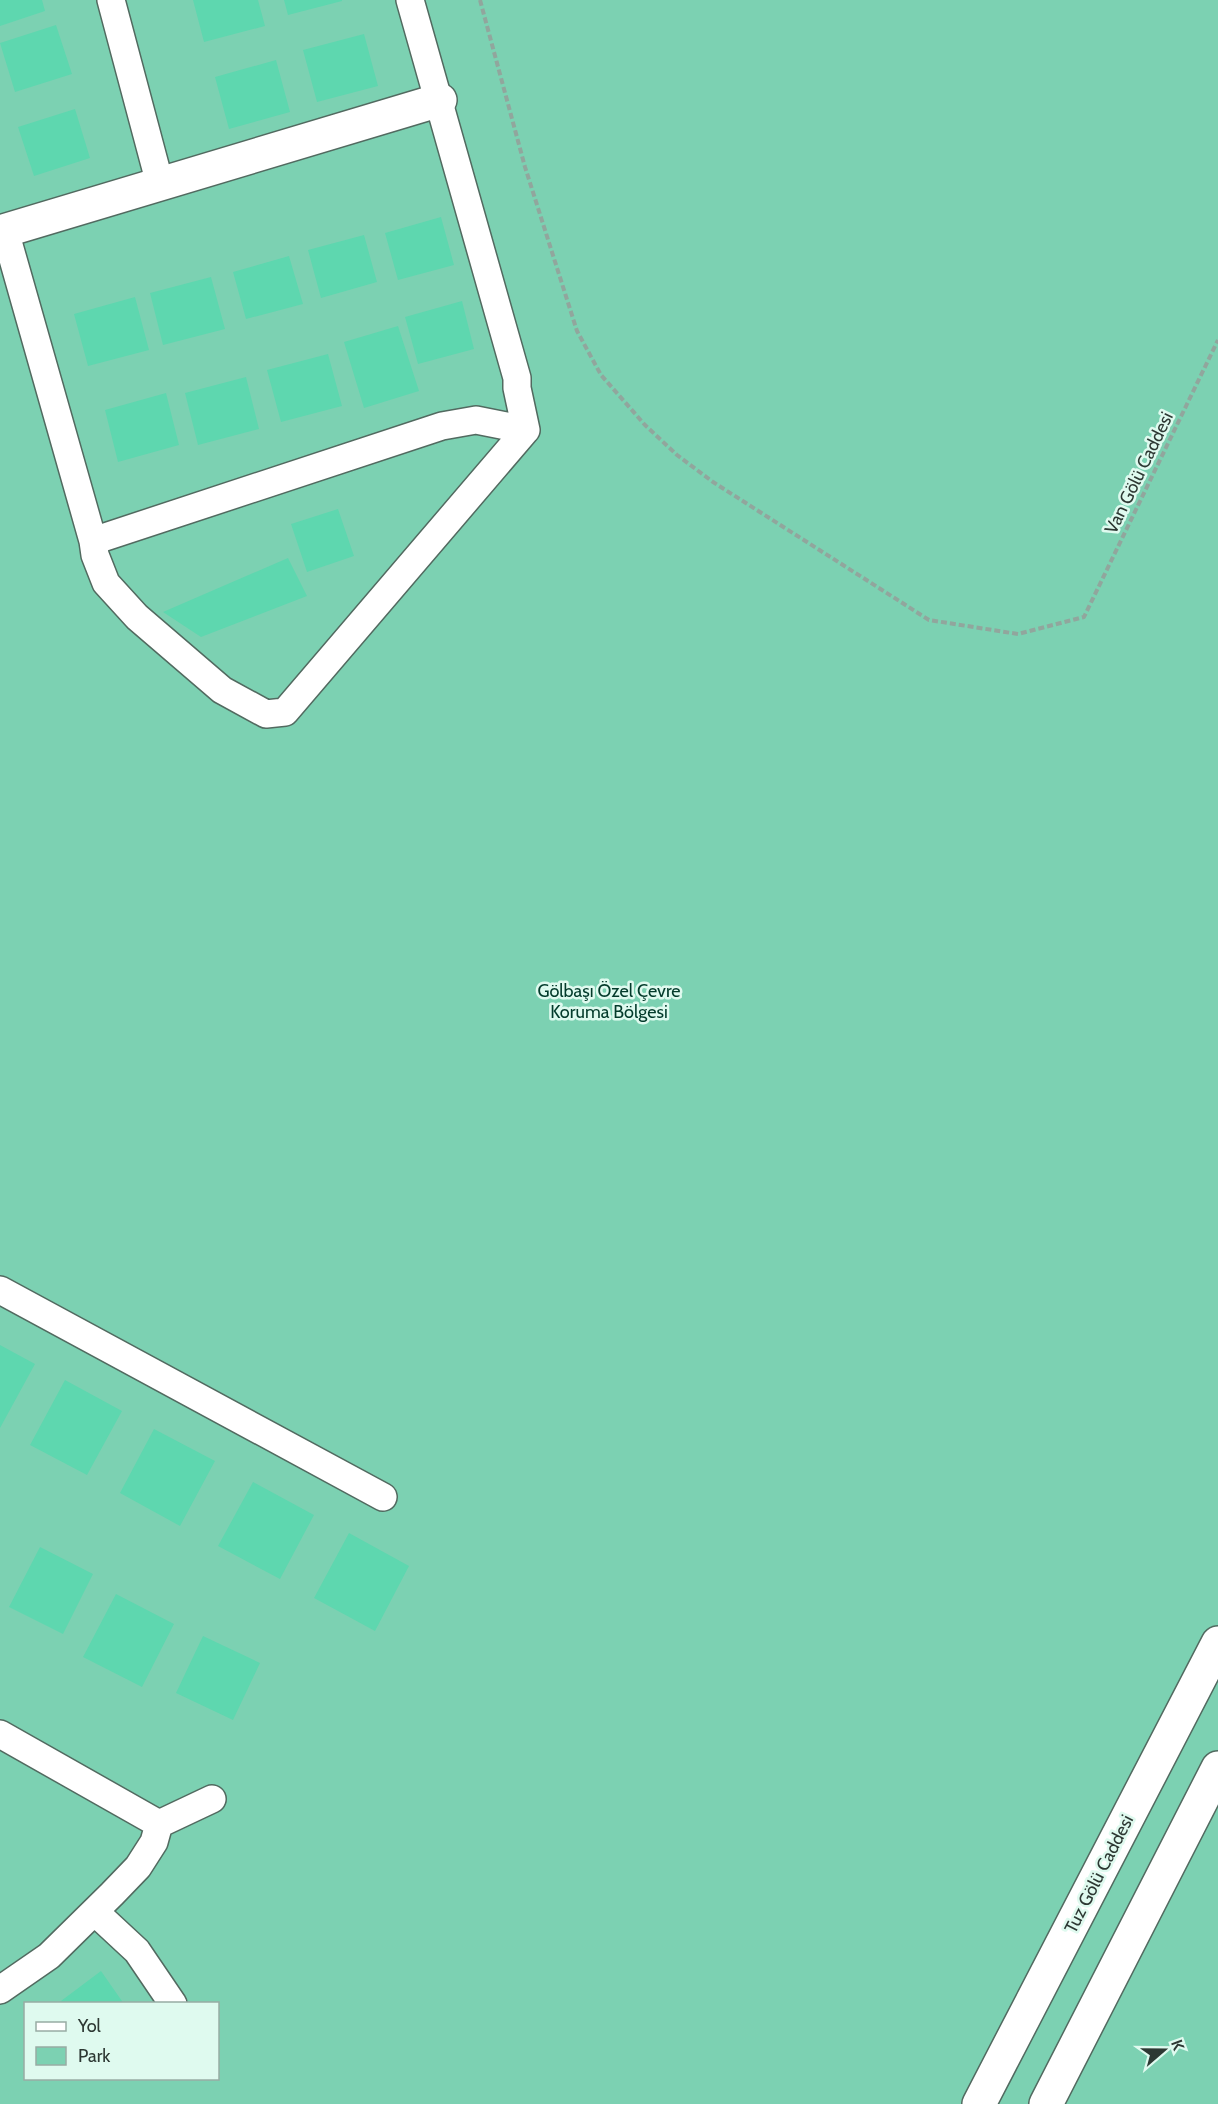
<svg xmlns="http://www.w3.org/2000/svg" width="1218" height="2104" viewBox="0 0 1218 2104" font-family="Cabin,sans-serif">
  <rect width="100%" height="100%" fill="#d1ede1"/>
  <path fill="#7cd1b2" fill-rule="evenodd" d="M0 0H1218V2104H0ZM26 2004H218V2078H26Z"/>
  <path fill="#5ed7af" d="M0 0H42L45 11 0 26Z
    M193 0H258L265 26 204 42Z
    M284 0H342V1L288 15Z
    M56 25 72 74 15 92 0 43Z
    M364 34 378 86 317 102 303 50Z
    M276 60 290 112 229 129 215 77Z
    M75 109 90 158 34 176 18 127Z
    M441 217 454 265 398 280 385 233Z
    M364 235 377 282 321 298 308 250Z
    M289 256 303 304 246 319 233 272Z
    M211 277 225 329 163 345 150 293Z
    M135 297 149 350 88 366 74 314Z
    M462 301 474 349 418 364 405 317Z
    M398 326 419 391 364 408 344 342Z
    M328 354 342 406 281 422 267 370Z
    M246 377 259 429 198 445 185 393Z
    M166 393 179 445 118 462 105 410Z
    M338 509 354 556 307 572 291 524Z
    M288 558 307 596 201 637 163 612Z
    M0 1345 35 1364 0 1428Z
    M65 1380 122 1411 87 1475 30 1445Z
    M154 1429 215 1461 180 1526 120 1493Z
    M253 1482 314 1515 280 1579 218 1546Z
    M349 1533 409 1566 375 1631 314 1598Z
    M40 1547 93 1574 63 1634 9 1607Z
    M116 1594 174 1624 142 1687 83 1657Z
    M203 1636 260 1663 233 1720 176 1693Z
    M101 1971 124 2004H57Z"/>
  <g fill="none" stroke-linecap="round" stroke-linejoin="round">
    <defs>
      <path id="minor" d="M111 0 160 184
        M5 231 93 541 95 555 106 583 137 617 222 690 266 714 285 712 526 430 517 388V378L410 0
        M93 541 442 426 476 420 526 430
        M0 1290 383 1497
        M0 1734 159 1824 212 1799
        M95 1912 137 1951 173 2004
        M0 1990 49 1956 112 1894 138 1867 154 1842 159 1824"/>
      <path id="tertiary" d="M0 232 440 100
        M979 2104 1218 1643
        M1046 2104 1218 1768"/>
    </defs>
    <use href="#minor" stroke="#526a60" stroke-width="30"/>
    <use href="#tertiary" stroke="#526a60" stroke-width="36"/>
    <path stroke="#91a69d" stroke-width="4" stroke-dasharray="6 3" stroke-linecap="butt" d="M480 0 525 167 577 331 601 375 645 425 677 455 713 482 929 620 1018 634 1084 617 1218 340"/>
    <use href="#minor" stroke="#fff" stroke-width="27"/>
    <use href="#tertiary" stroke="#fff" stroke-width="33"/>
  </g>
  <g text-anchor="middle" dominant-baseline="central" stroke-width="5" stroke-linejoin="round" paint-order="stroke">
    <g font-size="18" fill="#2d3833" stroke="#dffaef">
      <text transform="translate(1139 473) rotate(-64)">Van Gölü Caddesi</text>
      <text transform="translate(1099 1874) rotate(-63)">Tuz Gölü Caddesi</text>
    </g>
    <g font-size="18" fill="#033b2b" stroke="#dffaef">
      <text x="609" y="991">Gölbaşı Özel Çevre<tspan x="609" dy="21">Koruma Bölgesi</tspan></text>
    </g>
  </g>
  <rect x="24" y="2002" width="195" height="78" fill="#dffaef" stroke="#98aca4" stroke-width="1.5"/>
  <rect x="36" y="2022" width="30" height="9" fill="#ffffff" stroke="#98aca4" stroke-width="1.5"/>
  <text x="78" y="2032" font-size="18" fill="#2d3833">Yol</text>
  <rect x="36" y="2047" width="30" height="18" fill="#7cd1b2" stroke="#98aca4" stroke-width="1.5"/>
  <text x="78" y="2062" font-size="18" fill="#2d3833">Park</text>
  <g transform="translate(1164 2050) rotate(70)" stroke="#dffaef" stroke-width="4.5" paint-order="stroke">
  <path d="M0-4.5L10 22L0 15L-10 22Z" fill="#2d3833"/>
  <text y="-9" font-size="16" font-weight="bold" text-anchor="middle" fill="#2d3833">K</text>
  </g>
</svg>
